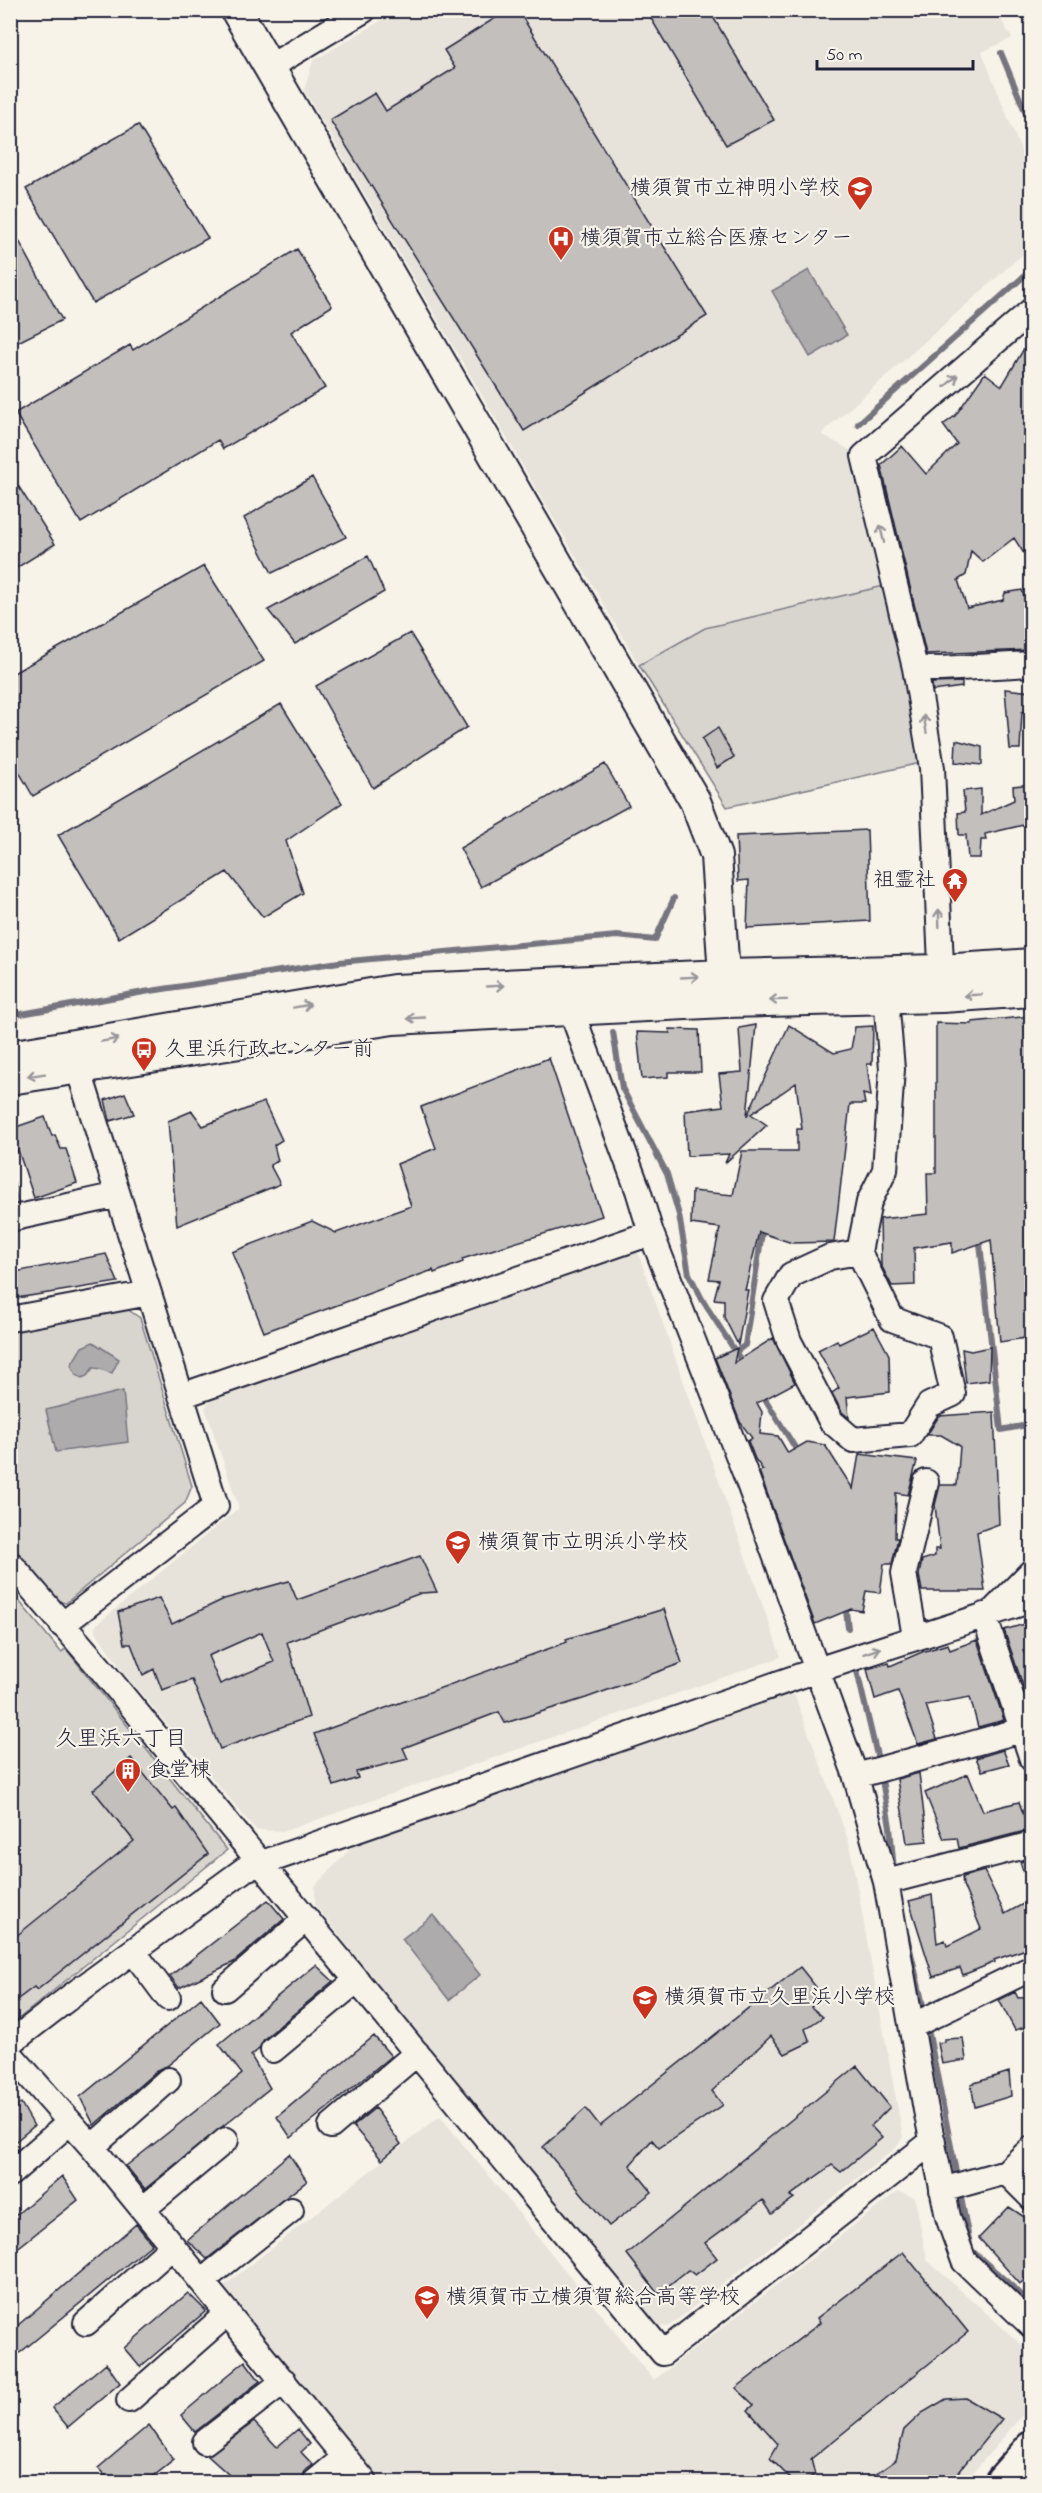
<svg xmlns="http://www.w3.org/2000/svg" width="1042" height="2493" viewBox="0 0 1042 2493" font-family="'Indie Flower','Klee One',sans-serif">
  <rect width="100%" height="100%" fill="#f7f3e8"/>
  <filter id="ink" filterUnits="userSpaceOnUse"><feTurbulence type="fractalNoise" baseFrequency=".0167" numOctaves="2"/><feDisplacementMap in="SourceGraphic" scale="12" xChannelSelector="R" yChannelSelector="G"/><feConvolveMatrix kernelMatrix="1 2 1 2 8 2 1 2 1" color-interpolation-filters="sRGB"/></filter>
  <g filter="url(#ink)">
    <path fill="#e7e3db" d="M397 11H996L1012 38 982 52 1031 176V247L821 434 857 454 884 586 705 628 639 665 304 90 313 61Z
      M636 1247 781 1657 285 1831 256 1830 123 1672 95 1630 96 1625 239 1508 205 1408 210 1400Z
      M784 1690 795 1696 849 1842 903 2137 896 2148 668 2327 654 2325 315 1905V1886L355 1844Z
      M440 2116 654 2380 898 2191 915 2198 927 2260 1031 2353V2405L965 2482H378L221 2288Z"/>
    <path fill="#d8d5cf" stroke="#7d7c85" stroke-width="1.5" d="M884 586 925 762 727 807 639 665 705 628Z
      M10 1164 18 1204 11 1206H10Z
      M127 1309 140 1318 192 1486 185 1503 66 1603 54 1601 11 1547V1330Z
      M10 1590 61 1652 66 1649 227 1850 11 2025Z"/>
    <path fill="#aeabad" stroke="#76747f" stroke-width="1.5" d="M809 270 847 335 810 357 772 291Z
      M93 1342 119 1359 112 1373C105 1372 100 1367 93 1368L87 1376 82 1378 76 1375 71 1365 82 1347Z
      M123 1391 128 1442 56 1452 46 1410Z
      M433 1915 480 1975 449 2000 402 1939Z"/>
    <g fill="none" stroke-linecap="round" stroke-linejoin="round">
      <path stroke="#76747f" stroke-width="6" d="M1001 53 1032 128
        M858 424 1032 269
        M10 1016 144 992 339 962 617 936 655 940 674 898
        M613 1032 622 1088 667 1174 679 1215 689 1274 703 1301 744 1365
        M979 1235 1001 1430 1032 1424
        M736 1352 745 1345 763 1226
        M762 1394 799 1454
        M845 1603 848 1628
        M857 1671 879 1764
        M881 1774 890 1827 894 1870
        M907 1936 925 2014
        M927 2024 958 2182
        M960 2192 971 2250 1032 2304"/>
    </g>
    <path fill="#c2bfbd" stroke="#22223b" stroke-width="1.5" fill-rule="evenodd" d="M508 10H518L707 316 524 431 330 120 375 93 386 111 455 68 444 50Z
      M646 10H709L774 120 726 145Z
      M138 125 208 238 93 303 26 189Z
      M10 224 62 320 10 346Z
      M297 249 332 306 291 332 325 388 223 449 218 440 81 523 15 413 130 345 133 350Z
      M1032 335V566L1014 538 983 562 971 551 966 575 958 580 967 608 1003 600 1005 593 1022 590 1032 623V650L926 654 881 465 902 446 926 474 957 444 943 425 955 416 985 373 1002 386Z
      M10 473 55 544 10 572Z
      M312 477 346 537 272 573 244 518Z
      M368 556 384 592 295 644 268 610Z
      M204 566 264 661 33 796 10 756V675Z
      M410 633 467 727 373 788 316 686Z
      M962 682V687L933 691 932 683Z
      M1005 689 1032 692V711L1022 712 1020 749H1010Z
      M281 704 342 803 286 841 303 893 263 917 227 872 119 938 58 835Z
      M718 728 734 757 717 768 702 739Z
      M956 740 982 747V765L955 762Z
      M605 764 629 806 481 887 460 848Z
      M1032 784V823L985 834 986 840H981L980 858H968L966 835H959L958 813 965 812 963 791 981 789V815L1014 800 1013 786Z
      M867 830 870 921 747 928 749 880 738 881 736 836Z
      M1032 1016V1337L1000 1342 991 1240 952 1253V1242L914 1248 915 1285 892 1286 881 1265 880 1219 928 1214 927 1173H936V1023L972 1024V1022Z
      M756 1025 747 1116 789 1025 834 1053 851 1049 855 1027 873 1026 872 1064H867L871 1096 863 1094 865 1104H850L834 1242 792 1243 759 1232 745 1290H748L738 1345 724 1317V1300L714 1299 719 1280 709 1279 720 1228 691 1224 692 1191 733 1195 742 1151H797V1129H802L796 1083 751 1114 767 1125 725 1163 729 1154 687 1156 685 1111 723 1106 719 1074 742 1072 739 1028Z
      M669 1029 699 1030 701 1072H668V1077L642 1079 637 1032 670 1033Z
      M549 1058 602 1216 462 1259 463 1262 434 1273 433 1270 264 1332 232 1252 312 1221 336 1233 411 1206 397 1164 436 1148 421 1107Z
      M125 1093 134 1114 110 1121 105 1100Z
      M264 1102 282 1140 274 1145 278 1161 270 1165 280 1184 177 1226 168 1121 192 1111 203 1126Z
      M45 1117 52 1136 55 1135 61 1149H66L77 1183 34 1198 18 1150 10 1153V1129Z
      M106 1254 118 1282 10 1299V1273Z
      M874 1327 889 1355 890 1392 847 1397 849 1418 842 1412 832 1393 839 1388 818 1350 837 1340 839 1344Z
      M773 1338 795 1383 757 1403 762 1412 760 1434 778 1436 788 1453 807 1442 825 1445 853 1489 859 1454 917 1461 908 1495 896 1493 895 1538H898L892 1564H884L880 1593 866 1591 862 1611 851 1609 815 1624 759 1471 763 1470 755 1459 748 1441 752 1438 740 1422 715 1358 737 1348 734 1363Z
      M990 1347 989 1380 966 1383 962 1349 971 1351Z
      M994 1412 999 1524 977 1532 985 1591H922L919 1575 922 1560 935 1556V1549H940L935 1505 940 1485H957L960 1446 941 1435H927L939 1416Z
      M420 1556 437 1592 421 1593 287 1642 309 1717 220 1749 192 1680 162 1690 154 1669 143 1675 131 1644H124L118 1612 159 1598 172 1624 224 1599 289 1581 297 1600ZM262 1632 274 1662 220 1684 208 1656Z
      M664 1609 682 1663 586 1698 505 1723 499 1712 403 1748 408 1759 356 1772 358 1778 334 1786 314 1734 567 1642 566 1639Z
      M1032 1622V1648L1023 1651 1032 1667V1712L1004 1630Z
      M977 1640 1004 1720 978 1727 970 1697 926 1705 937 1739 918 1744 898 1691 875 1699 867 1669 889 1663 890 1666 922 1652 948 1644 950 1650Z
      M1003 1750 1009 1764 982 1771 976 1758Z
      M131 1758 173 1810 176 1808 208 1854 37 1990 34 1987 10 2005V1941L134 1841 93 1790Z
      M919 1773 927 1841 907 1843 897 1779Z
      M968 1774 983 1811 1019 1802 1029 1830 959 1848 957 1838 944 1839 925 1793Z
      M1032 1859V1886L1028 1887 1020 1862Z
      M984 1871 1005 1914 1032 1899V1947L994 1960 995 1962 963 1975 960 1968 933 1977 909 1901 932 1895 937 1943 945 1940 947 1946 981 1929 963 1885 962 1877Z
      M268 1900 284 1919 234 1962 179 1988 170 1976Z
      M316 1965 333 1981 264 2039 259 2049 251 2056 270 2088 145 2189 126 2166 242 2074 219 2044Z
      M800 1967 824 1997 811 2007 823 2017 805 2029 810 2042 785 2054 771 2036 712 2091 723 2105 659 2148 652 2140 630 2165 652 2192 609 2226 543 2147 586 2108 600 2126Z
      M1015 1992 1018 1998 1032 1997V2025L1015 2030 999 2000Z
      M201 1998 220 2023 167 2066 159 2069 94 2125 80 2097Z
      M374 2036 391 2056 291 2138 277 2117Z
      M963 2038 966 2060 942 2064 938 2043 944 2042V2039Z
      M857 2066 890 2107 871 2126 882 2138 841 2172 832 2165 790 2196 794 2198 772 2214 763 2200 705 2243 717 2258 695 2275 688 2270 658 2294 627 2254Z
      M1009 2072 1011 2096 975 2107 971 2084Z
      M21 2103 34 2126 10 2146V2111Z
      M375 2108 401 2144 382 2160 353 2126Z
      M289 2154 307 2181 207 2259 187 2240Z
      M62 2176 78 2200 10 2254V2220Z
      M1009 2207 1032 2222V2272L1020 2284 979 2238Z
      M136 2224 152 2244 10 2361V2332Z
      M903 2252 968 2332 811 2459 815 2475 802 2482H794L770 2458 778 2444 748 2410 754 2405 736 2388 820 2323 817 2318Z
      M188 2293 206 2311 140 2367 124 2348Z
      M245 2361 260 2381 195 2432 181 2415Z
      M106 2363 120 2383 68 2427 52 2408Z
      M966 2398 1002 2419 950 2482H865L896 2460 904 2430 922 2413 946 2399Z
      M254 2422 277 2447 298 2429 310 2444 301 2452 313 2465 305 2471 301 2481 237 2482 208 2456Z
      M149 2425 174 2460 146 2482H111L98 2468Z"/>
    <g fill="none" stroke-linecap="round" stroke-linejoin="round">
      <defs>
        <path id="minor" d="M268 68 364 10
          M915 668 940 669 1032 664
          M942 986 932 768 915 668 864 456 1032 310
          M565 994 638 1190 651 1233 745 1473 854 1771 886 1882 926 2110 948 2217 964 2261 1032 2326
          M10 1219 118 1195
          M859 1252 830 1257 791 1275 776 1301 789 1341 831 1421 853 1440 910 1435 929 1405 953 1394 940 1337 892 1319 859 1252 869 1202 885 1170 892 1069 886 998
          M10 1319 149 1293
          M181 1396 651 1233
          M10 1563 101 1669 663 2353 933 2141
          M995 1609 1032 1571
          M984 1615 1032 1759
          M62 1625 216 1506 73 1052
          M915 1637 904 1573 926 1482
          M856 1776 1032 1727
          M886 1882 1032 1844
          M133 1951 168 1998
          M225 1989 306 1919
          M912 2026 1032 1968
          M10 2043 70 1997 245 1869 817 1670 1032 1600
          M273 2050 357 1980
          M10 2054 92 2147 365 2482
          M331 2126 417 2053
          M92 2147 168 2080
          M1006 2172 1032 2148
          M10 2174 70 2122
          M942 2190 1006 2172 1032 2198
          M143 2209 226 2140
          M202 2281 291 2210
          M86 2323 173 2246
          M129 2400 228 2313
          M205 2442 284 2381
          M315 2482 345 2457"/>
        <path id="tertiary" d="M236 10 695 801 716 856 724 975
          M10 1056 394 990 724 975 941 970 1032 964
          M10 1079 393 1019 725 1002 942 997 1032 991"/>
        <path id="secondary" d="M1002 2482 1032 2448"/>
      </defs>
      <use href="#minor" stroke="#22223b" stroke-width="28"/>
      <use href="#tertiary" stroke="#22223b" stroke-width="34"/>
      <use href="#secondary" stroke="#22223b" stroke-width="38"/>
      <use href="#minor" stroke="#f7f3e8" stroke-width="24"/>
      <use href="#tertiary" stroke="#f7f3e8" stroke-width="30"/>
      <use href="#secondary" stroke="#f7f3e8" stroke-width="33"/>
    </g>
    <defs><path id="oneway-shaft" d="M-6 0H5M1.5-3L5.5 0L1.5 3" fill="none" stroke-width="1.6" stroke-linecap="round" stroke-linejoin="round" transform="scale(1.5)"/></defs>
    <g stroke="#97959a">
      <use href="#oneway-shaft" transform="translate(951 381) rotate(-42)"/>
      <use href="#oneway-shaft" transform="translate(882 534) rotate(-103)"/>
      <use href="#oneway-shaft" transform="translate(925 724) rotate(-100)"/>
      <use href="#oneway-shaft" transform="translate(939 918) rotate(-92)"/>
      <use href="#oneway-shaft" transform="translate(690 977) rotate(-3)"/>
      <use href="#oneway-shaft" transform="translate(495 986) rotate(-3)"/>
      <use href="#oneway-shaft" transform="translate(973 995) rotate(176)"/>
      <use href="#oneway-shaft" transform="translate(778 1000) rotate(179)"/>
      <use href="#oneway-shaft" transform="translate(302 1006) rotate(-10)"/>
      <use href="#oneway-shaft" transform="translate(416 1018) rotate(177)"/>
      <use href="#oneway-shaft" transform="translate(110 1040) rotate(-10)"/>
      <use href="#oneway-shaft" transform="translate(36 1075) rotate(171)"/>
      <use href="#oneway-shaft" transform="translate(872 1651) rotate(-18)"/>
    </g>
  </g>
  <defs>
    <symbol id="school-pin" viewBox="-11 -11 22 30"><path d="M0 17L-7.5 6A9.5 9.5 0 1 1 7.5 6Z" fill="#c8321e" stroke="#f7f3e8"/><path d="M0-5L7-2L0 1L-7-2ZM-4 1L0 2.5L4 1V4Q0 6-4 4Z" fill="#fff"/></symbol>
    <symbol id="hospital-pin" viewBox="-11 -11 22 30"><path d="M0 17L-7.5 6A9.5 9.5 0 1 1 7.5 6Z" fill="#c8321e" stroke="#f7f3e8"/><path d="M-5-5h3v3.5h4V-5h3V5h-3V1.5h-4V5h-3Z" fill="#fff"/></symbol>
    <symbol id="temple-pin" viewBox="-11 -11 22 30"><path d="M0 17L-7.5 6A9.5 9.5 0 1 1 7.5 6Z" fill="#c8321e" stroke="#f7f3e8"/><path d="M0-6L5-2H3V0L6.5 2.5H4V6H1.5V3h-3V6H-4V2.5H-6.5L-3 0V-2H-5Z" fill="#fff"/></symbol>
    <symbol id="bus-pin" viewBox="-11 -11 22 30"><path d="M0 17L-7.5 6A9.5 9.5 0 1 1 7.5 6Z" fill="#c8321e" stroke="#f7f3e8"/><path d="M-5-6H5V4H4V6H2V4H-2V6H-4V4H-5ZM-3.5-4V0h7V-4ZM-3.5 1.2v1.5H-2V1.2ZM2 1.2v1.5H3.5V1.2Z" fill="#fff"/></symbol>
    <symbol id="building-pin" viewBox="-11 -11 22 30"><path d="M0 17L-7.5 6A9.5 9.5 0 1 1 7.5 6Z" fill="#c8321e" stroke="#f7f3e8"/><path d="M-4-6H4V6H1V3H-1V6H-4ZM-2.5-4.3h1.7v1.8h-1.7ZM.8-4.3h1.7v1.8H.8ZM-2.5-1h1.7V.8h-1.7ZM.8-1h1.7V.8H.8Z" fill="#fff"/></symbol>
  </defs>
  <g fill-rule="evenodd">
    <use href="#school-pin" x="845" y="174" width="30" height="40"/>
    <use href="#hospital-pin" x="546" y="224" width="30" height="40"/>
    <use href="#temple-pin" x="940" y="866" width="30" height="40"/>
    <use href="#bus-pin" x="129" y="1035" width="30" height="40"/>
    <use href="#school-pin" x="443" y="1528" width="30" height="40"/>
    <use href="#building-pin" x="113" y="1756" width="30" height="40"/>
    <use href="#school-pin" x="630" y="1983" width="30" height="40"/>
    <use href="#school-pin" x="412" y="2283" width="30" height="40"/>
  </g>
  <g text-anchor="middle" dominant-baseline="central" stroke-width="4.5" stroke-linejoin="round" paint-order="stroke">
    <g font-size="21" fill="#22223b" stroke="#f7f3e8" text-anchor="start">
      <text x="840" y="189" text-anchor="end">横須賀市立神明小学校</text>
      <text x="580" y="239">横須賀市立総合医療センター</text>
      <text x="936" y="881" text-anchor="end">祖霊社</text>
      <text x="164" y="1050">久里浜行政センター前</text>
      <text x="478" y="1543">横須賀市立明浜小学校</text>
      <text x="148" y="1771">食堂棟</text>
      <text x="664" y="1998">横須賀市立久里浜小学校</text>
      <text x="446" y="2298">横須賀市立横須賀総合高等学校</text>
    </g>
    <g font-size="22" fill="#22223b" stroke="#f7f3e8">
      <text x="121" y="1740">久里浜六丁目</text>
    </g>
  </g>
  <rect width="1042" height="2493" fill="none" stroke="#f7f3e8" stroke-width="36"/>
  <rect x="18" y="18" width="1006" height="2457" fill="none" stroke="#22223b" stroke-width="2" filter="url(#ink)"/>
  <path d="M817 60v9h156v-9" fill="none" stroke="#22223b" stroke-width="3"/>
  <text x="826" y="60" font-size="18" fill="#22223b" stroke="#f7f3e8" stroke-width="4.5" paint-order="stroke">50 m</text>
</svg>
